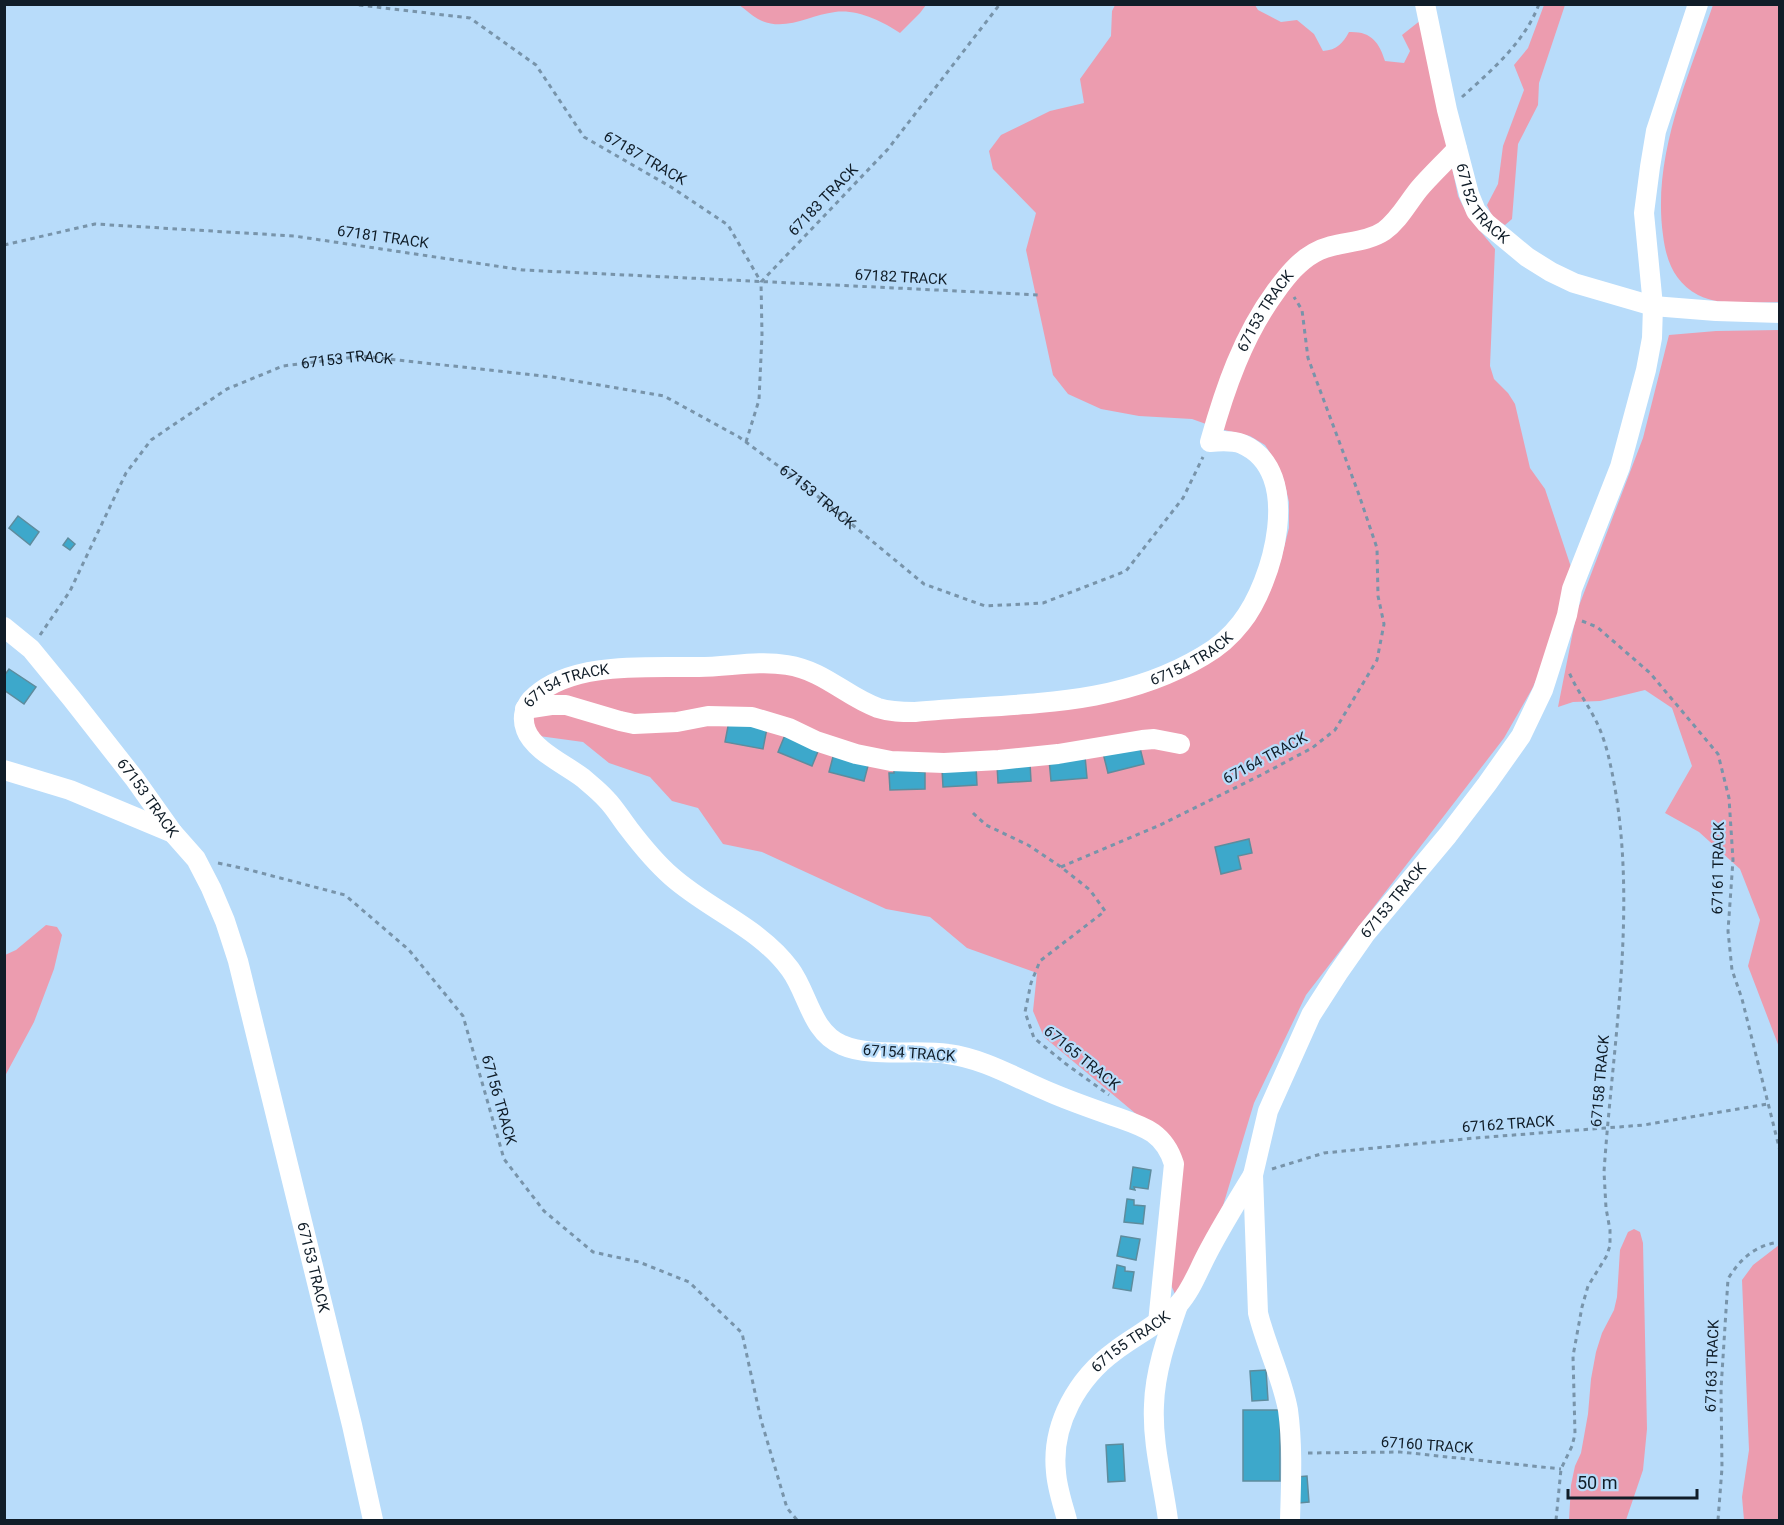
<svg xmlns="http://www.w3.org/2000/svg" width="1784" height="1525" viewBox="0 0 1784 1525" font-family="Roboto,sans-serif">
  <rect width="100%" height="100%" fill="#b8dcfa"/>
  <path fill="#ec9caf" d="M739 5H926L920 13 900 33C882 21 857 9 835 12 809 15 784 33 758 19 751 15 745 9 739 5Z
    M1115 5H1255L1258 10 1281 22 1297 20 1314 34 1323 51C1337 50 1343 43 1349 32 1371 31 1379 42 1385 61L1404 63 1410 51 1402 35 1421 20 1458 196C1468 219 1480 230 1495 249L1490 366 1494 379 1508 393 1515 404 1530 468 1545 489 1572 570 1556 637 1532 689 1504 738 1306 995 1254 1103 1219 1219 1189 1278 1175 1294 1167 1276 1178 1149 1044 1037 1033 1011 1037 973 967 948 930 917 886 909 762 852 723 844 698 808 672 801 650 777 609 763 583 742 539 736 530 719 538 701 588 678 783 670 911 719 1119 697 1203 663 1269 592 1280 563 1289 528V502L1284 481 1276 462 1265 445 1250 436 1220 429 1192 419 1139 416 1101 409 1068 394 1053 375 1026 250 1036 213 993 169 989 151 1001 135 1050 111 1084 103 1080 79 1111 36 1112 11Z
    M1544 5H1565L1539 83 1538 105 1518 144 1512 219 1505 225 1493 218 1487 205 1498 184 1503 146 1524 90 1514 65 1528 48Z
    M1713 5H1779V302C1753 302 1722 307 1698 295 1674 282 1666 260 1663 235 1652 156 1688 78 1713 5Z
    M1779 330V1047L1748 966 1760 920 1740 869 1699 832 1665 813 1692 766 1672 708 1645 690 1600 701 1573 702 1558 707 1577 611 1643 438 1669 335 1716 331Z
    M46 925 57 927 62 935 54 969 34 1022 5 1076V955L16 950Z
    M1634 1229 1640 1232 1643 1243 1647 1429 1643 1470 1626 1520H1569L1571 1485 1575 1466 1581 1453 1588 1414 1591 1379 1596 1352 1602 1333 1614 1310 1617 1297 1620 1250 1628 1232Z
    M1779 1245V1520H1744L1742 1497 1749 1450 1742 1280 1753 1265Z"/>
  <path fill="#3da8cb" stroke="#5e8c9d" stroke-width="1.5" d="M18 516 39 532 30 545 9 528Z
    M68 538 75 544 70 550 63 545Z
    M9 669 36 687 24 704 4 690V676Z
    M729 721 767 728 763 749 725 742Z
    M785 735 819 749 812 766 778 752Z
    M1139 744 1144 764 1108 773 1103 753Z
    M834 753 869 762 864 781 829 772Z
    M1085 756 1087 778 1051 781 1049 759Z
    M1030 763 1031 781 998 783 997 765Z
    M976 766 977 785 943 787 942 769Z
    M894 768H919V772H925V789L890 790 889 773H894Z
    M1249 839 1252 853 1238 856 1241 869 1221 874 1215 847Z
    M1133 1167 1151 1170 1148 1189 1134 1187 1135 1190 1130 1189Z
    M1127 1199 1134 1200V1205L1145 1206 1143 1224 1124 1222Z
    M1121 1236 1140 1239 1136 1260 1117 1256Z
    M1117 1265 1125 1267V1271L1134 1272 1131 1291 1113 1288Z
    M1266 1370 1268 1400 1252 1401 1250 1371Z
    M1243 1410H1280V1481H1243Z
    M1123 1444 1125 1481 1108 1482 1106 1445Z
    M1307 1476 1309 1502 1299 1503 1297 1477Z"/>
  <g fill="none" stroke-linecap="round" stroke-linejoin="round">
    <g stroke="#7894aa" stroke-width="3" stroke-dasharray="4.5 4.5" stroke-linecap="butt">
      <path d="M350 4 470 18 536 65 584 137 671 187 728 225 761 282"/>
      <path d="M1462 97C1491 71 1525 42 1539 4"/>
      <path d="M4 245 95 224 294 236 523 270 1040 295"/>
      <path d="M746 442 759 400 762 335 761 282 888 149 1000 4"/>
      <path d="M1582 621 1597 627 1650 673 1718 754 1729 798 1733 860 1728 931 1732 970 1742 999 1780 1151"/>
      <path id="s1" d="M40 635 70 591 126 473 151 440 227 389 283 366 362 356 552 377 664 396 739 437 803 484 924 584 985 606 1043 603 1126 571 1183 498 1203 457"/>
      <path d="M973 813 986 825 1028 845 1061 867 1090 890 1105 911 1040 961 1031 983 1025 1012 1034 1038 1066 1064 1109 1095"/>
      <path d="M218 863 246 869 345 895 409 950 463 1016 504 1159 544 1211 593 1252 639 1262 689 1282 742 1333 761 1420 787 1508 797 1520"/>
      <path d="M1061 867 1160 825 1261 775 1312 748 1335 730 1377 660 1384 624 1378 596 1377 548 1358 492 1308 358 1302 310 1294 297"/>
      <path d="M1272 1169 1324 1153 1475 1138 1644 1125 1767 1104"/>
      <path d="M1308 1453 1401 1452 1561 1469"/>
      <path d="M1556 1520 1561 1469 1572 1446 1575 1434 1573 1356 1582 1307 1588 1286 1606 1257 1610 1246V1230L1606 1208 1604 1172C1613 1037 1640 897 1610 763 1607 749 1602 732 1595 719 1587 703 1576 689 1569 672"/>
      <path d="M1718 1520 1722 1468 1721 1389 1728 1279C1740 1259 1755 1245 1780 1242"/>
    </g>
    <g stroke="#fff" stroke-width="20">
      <path id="s2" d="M1425 4 1447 110 1469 194 1476 211 1486 223 1527 257 1551 272 1574 283 1653 306 1716 311 1780 313"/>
      <path id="s3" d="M4 627 31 649 72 699 134 778 173 833 196 859 211 888 225 921 238 961 352 1425 373 1520"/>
      <path d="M525 709 551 705H566L620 721 634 724 677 722 708 716 752 717 789 728 816 741 856 754 891 761 944 763 999 760 1058 754 1142 740 1154 739 1180 744"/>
      <path d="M4 770 70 790 173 833"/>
      <path id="s4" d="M1158 1323 1174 1164C1170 1151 1164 1141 1153 1133 1141 1125 1127 1121 1113 1116 1093 1109 1073 1102 1054 1094 1019 1080 986 1059 948 1054 916 1049 871 1058 842 1045 811 1032 808 993 790 969 759 927 709 910 671 876 655 862 642 846 629 829 621 819 615 808 606 799 599 791 591 785 583 778 566 765 533 750 526 730 521 717 525 704 535 696 574 661 649 668 699 667 728 667 758 660 787 665 825 671 845 696 878 708 890 712 902 712 915 712 1015 702 1113 710 1203 656 1217 648 1231 636 1241 623 1273 583 1305 471 1242 444 1232 440 1221 441 1210 442 1225 388 1243 336 1276 291 1287 276 1298 262 1314 253 1336 240 1363 245 1384 231 1399 220 1407 204 1419 189 1431 175 1444 163 1457 149"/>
      <path id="s5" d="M1067 1520C1063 1505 1057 1488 1056 1472 1051 1424 1078 1378 1115 1351 1136 1335 1160 1324 1178 1305 1191 1291 1198 1271 1207 1254 1221 1227 1237 1201 1253 1175"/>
      <path d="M1168 1520C1163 1482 1152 1444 1154 1405 1155 1371 1167 1337 1178 1305"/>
      <path id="s6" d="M1290 1520C1291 1484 1293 1447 1288 1410 1282 1377 1266 1346 1258 1313L1253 1175 1268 1111 1311 1015 1338 973 1366 933 1448 835 1487 784 1521 736 1543 690 1567 615 1572 589 1620 467 1646 370 1652 338 1653 306 1644 213 1650 167 1656 131 1698 4"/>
    </g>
  </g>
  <g text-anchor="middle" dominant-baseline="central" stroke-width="4.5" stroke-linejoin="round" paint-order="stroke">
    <g font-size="15" fill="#101d28" stroke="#b8dcfa">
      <text transform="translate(645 158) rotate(30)">67187 TRACK</text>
      <text transform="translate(823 200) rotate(-46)">67183 TRACK</text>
      <text stroke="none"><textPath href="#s2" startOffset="210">67152 TRACK</textPath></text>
      <text transform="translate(383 237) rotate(8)">67181 TRACK</text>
      <text transform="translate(901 277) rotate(3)">67182 TRACK</text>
      <text stroke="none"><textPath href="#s4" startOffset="2136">67153 TRACK</textPath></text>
      <text stroke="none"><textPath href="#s1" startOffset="442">67153 TRACK</textPath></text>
      <text stroke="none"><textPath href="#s1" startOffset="946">67153 TRACK</textPath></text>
      <text stroke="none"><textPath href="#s4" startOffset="1698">67154 TRACK</textPath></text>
      <text stroke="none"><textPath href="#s4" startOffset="1050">67154 TRACK</textPath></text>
      <text transform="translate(1265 758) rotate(-28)">67164 TRACK</text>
      <text stroke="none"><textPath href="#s3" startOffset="224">67153 TRACK</textPath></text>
      <text transform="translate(1718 868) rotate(-89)">67161 TRACK</text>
      <text stroke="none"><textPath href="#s6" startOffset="662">67153 TRACK</textPath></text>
      <text transform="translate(909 1053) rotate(4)">67154 TRACK</text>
      <text transform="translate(1082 1058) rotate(39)">67165 TRACK</text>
      <text transform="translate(1600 1081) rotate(-85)">67158 TRACK</text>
      <text transform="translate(499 1100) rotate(74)">67156 TRACK</text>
      <text transform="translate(1508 1124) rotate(-4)">67162 TRACK</text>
      <text stroke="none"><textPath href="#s3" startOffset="728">67153 TRACK</textPath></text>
      <text stroke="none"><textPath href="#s5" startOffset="208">67155 TRACK</textPath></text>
      <text transform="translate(1712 1366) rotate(-88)">67163 TRACK</text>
      <text transform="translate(1427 1445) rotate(4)">67160 TRACK</text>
    </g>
  </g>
  <rect width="1784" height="1525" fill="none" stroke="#101d28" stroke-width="12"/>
  <path d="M1568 1489v9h129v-9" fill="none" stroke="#101d28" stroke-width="3"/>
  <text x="1577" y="1489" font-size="18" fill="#101d28" stroke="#b8dcfa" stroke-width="4.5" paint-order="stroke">50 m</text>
</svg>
